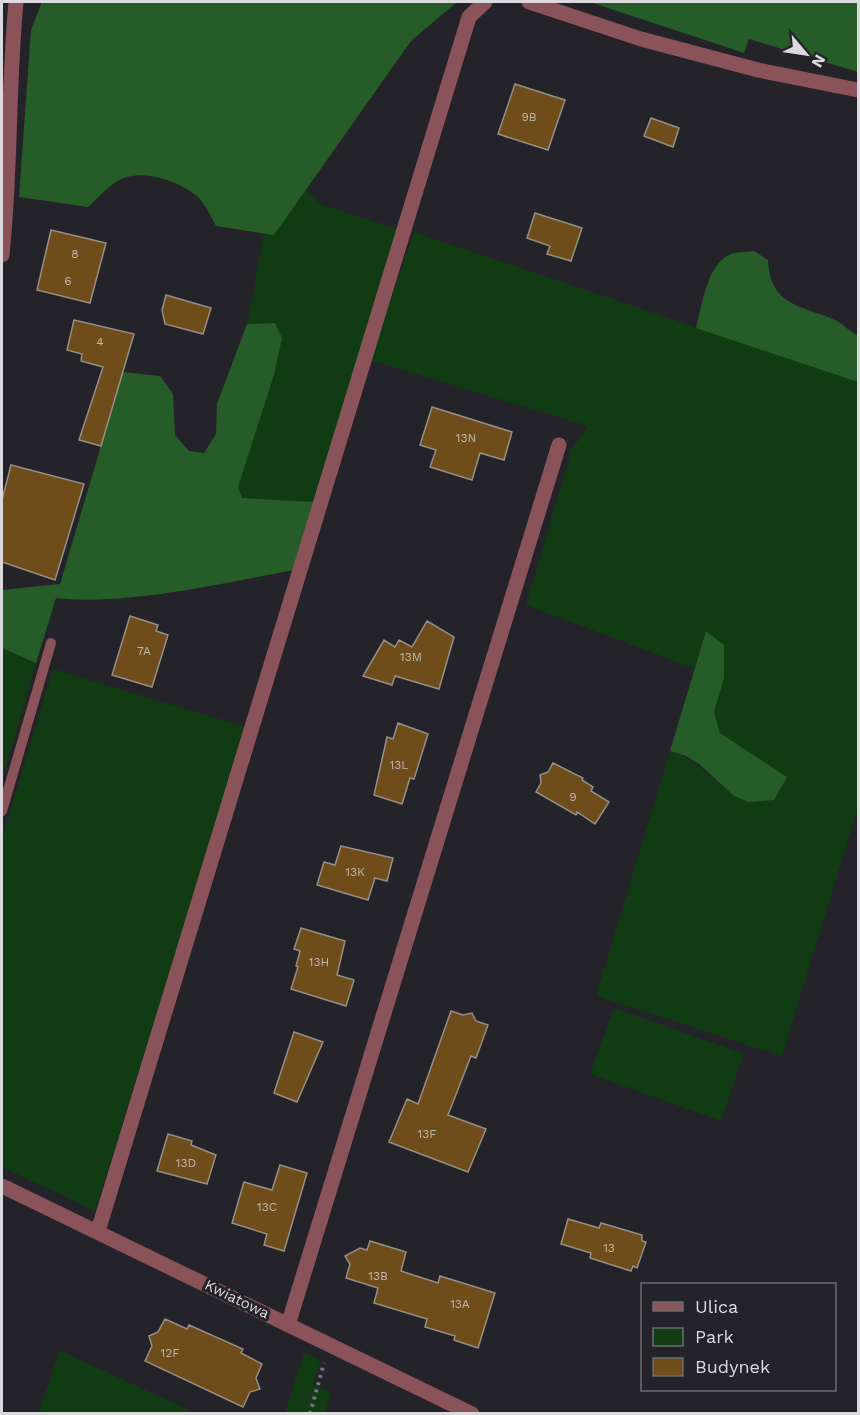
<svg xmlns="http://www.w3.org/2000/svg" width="860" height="1415" viewBox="0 0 860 1415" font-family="'Work Sans',sans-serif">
  <rect width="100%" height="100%" fill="#25232a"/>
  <path fill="#113b13" d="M306 190 322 205 398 229 315 502 242 498 238 487 274 375 275 323 247 324 264 233 274 235Z
    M414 232 858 382V807L782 1056 596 996 670 751C702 761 718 790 749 802L786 777 720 733 714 712 724 678V645L707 631 693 668 526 605 572 449 588 426 370 360Z
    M2 648 36 663 2 781Z
    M53 669 246 727 95 1211 2 1167V839Z
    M614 1008 744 1054 721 1121 590 1074Z
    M59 1350 195 1413H39Z
    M304 1353 321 1360 313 1385 331 1393 325 1413H285Z"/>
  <path fill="#265c28" d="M42 2H457L411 41 274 235 216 226C211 217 206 206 199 198 181 181 139 166 116 182 106 188 97 199 88 207L19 197 31 30Z
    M590 2H858V72L749 39 744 53Z
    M754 251 768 260C770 307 802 305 835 320 844 324 849 332 858 335V382L696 328C702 306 707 260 734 253 740 252 747 252 754 251Z
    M275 323 282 338 274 375 238 487 242 498 315 502 294 570C223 583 127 606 56 598L36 663 2 648V590L60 584 123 372 160 376 173 394 175 435 189 451 204 453 216 434 217 404 247 324Z
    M706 631 724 645V678L714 712 720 733 787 777 774 800 749 802 734 796 699 764 686 756 670 751Z"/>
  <path fill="#6f4d1a" stroke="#968f87" stroke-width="1.5" d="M515 84 565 100 548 150 498 134Z
    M651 118 679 128 673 147 644 136Z
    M535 213 582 228 571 261 547 254 550 246 527 238Z
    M51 230 106 243 90 303 37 290Z
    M166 295 211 308 203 334 165 324 162 310Z
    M74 320 134 334 101 446 79 440 103 367 81 361 82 354 67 350Z
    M432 407 512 432 504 460 480 453 472 480 430 467 436 450 420 445Z
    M11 465 84 484 55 580 2 562V500Z
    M130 616 158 625 156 631 168 635 152 687 112 675Z
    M427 621 454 637 439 689 395 676 392 685 363 676 384 640 395 647 399 640 412 647Z
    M398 723 428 734 414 779 410 778 402 804 374 795 387 737 393 739Z
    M553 763 583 778 582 780 593 787 591 791 609 802 595 824 577 812 576 815 536 792 541 783 540 775 548 772Z
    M341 846 393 858 387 881 375 878 368 900 317 885 324 862 335 865Z
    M301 928 345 941 337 975 354 980 346 1006 291 989 298 967 296 966 300 951 294 949Z
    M451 1011 463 1015 472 1013 476 1021 488 1025 476 1058 471 1056 448 1115 486 1129 468 1172 389 1142 407 1099 418 1104Z
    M294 1032 323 1042 297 1102 274 1093Z
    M168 1134 192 1141 191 1145 216 1155 207 1184 157 1171Z
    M280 1165 307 1173 284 1251 264 1245 267 1234 232 1223 244 1182 272 1190Z
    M568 1219 599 1228 601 1223 642 1235V1241L646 1242 637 1268 633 1266 631 1271 590 1258 591 1253 561 1244Z
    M370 1241 406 1252 401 1271 438 1283 440 1276 495 1293 478 1348 454 1340 455 1336 425 1327 427 1319 374 1303 378 1288 346 1278 350 1264 345 1256 360 1248 367 1250Z
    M165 1319 187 1329 189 1325 243 1349 241 1353 262 1364 256 1378 260 1389 250 1392 243 1407 145 1361 152 1346 149 1336 158 1332Z"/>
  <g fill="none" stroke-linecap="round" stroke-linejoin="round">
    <path stroke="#77757c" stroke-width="4" stroke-dasharray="3 4.5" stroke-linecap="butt" d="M310 1414 324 1363"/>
    <path stroke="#895359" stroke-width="10" d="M2 811 51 643"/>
    <path stroke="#895359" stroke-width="15" d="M529 2 641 39 758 70 858 90
      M2 255C11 170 8 86 16 2
      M2 1186 472 1414
      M98 1231 469 17 485 2
      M288 1325 559 445"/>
  </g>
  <g text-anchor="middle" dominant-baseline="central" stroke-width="6" stroke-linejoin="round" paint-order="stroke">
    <g font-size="12" fill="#c0b6ad">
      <text x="529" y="117">9B</text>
      <text x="75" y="254">8</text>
      <text x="68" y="281">6</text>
      <text x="100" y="342">4</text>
      <text x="466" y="438">13N</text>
      <text x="144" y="651">7A</text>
      <text x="411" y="657">13M</text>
      <text x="399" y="765">13L</text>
      <text x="573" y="797">9</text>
      <text x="355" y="872">13K</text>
      <text x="319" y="962">13H</text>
      <text x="427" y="1134">13F</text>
      <text x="186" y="1163">13D</text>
      <text x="267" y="1207">13C</text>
      <text x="609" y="1248">13</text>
      <text x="378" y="1276">13B</text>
      <text x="460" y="1304">13A</text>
      <text x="170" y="1353">12F</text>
    </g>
    <g font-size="15" fill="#dbd9de" stroke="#25232a">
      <text transform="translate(237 1299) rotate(26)">Kwiatowa</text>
    </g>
  </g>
  <rect width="860" height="1415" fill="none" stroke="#dbd9de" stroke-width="6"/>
  <rect x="641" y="1283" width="195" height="108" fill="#25232a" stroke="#6e6c72" stroke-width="1.5"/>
  <rect x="653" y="1302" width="30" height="9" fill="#895359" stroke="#6e6c72" stroke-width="1.5"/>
  <text x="695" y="1313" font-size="18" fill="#dbd9de">Ulica</text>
  <rect x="653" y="1328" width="30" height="18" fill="#113b13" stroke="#6e6c72" stroke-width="1.5"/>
  <text x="695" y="1343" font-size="18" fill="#dbd9de">Park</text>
  <rect x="653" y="1358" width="30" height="18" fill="#6f4d1a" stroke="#6e6c72" stroke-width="1.5"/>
  <text x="695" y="1373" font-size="18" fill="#dbd9de">Budynek</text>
  <g transform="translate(806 54) rotate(119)" stroke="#25232a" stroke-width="4.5" paint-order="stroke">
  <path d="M0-4.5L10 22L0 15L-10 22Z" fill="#dbd9de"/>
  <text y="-9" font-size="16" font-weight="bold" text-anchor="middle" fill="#dbd9de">N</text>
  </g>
</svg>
